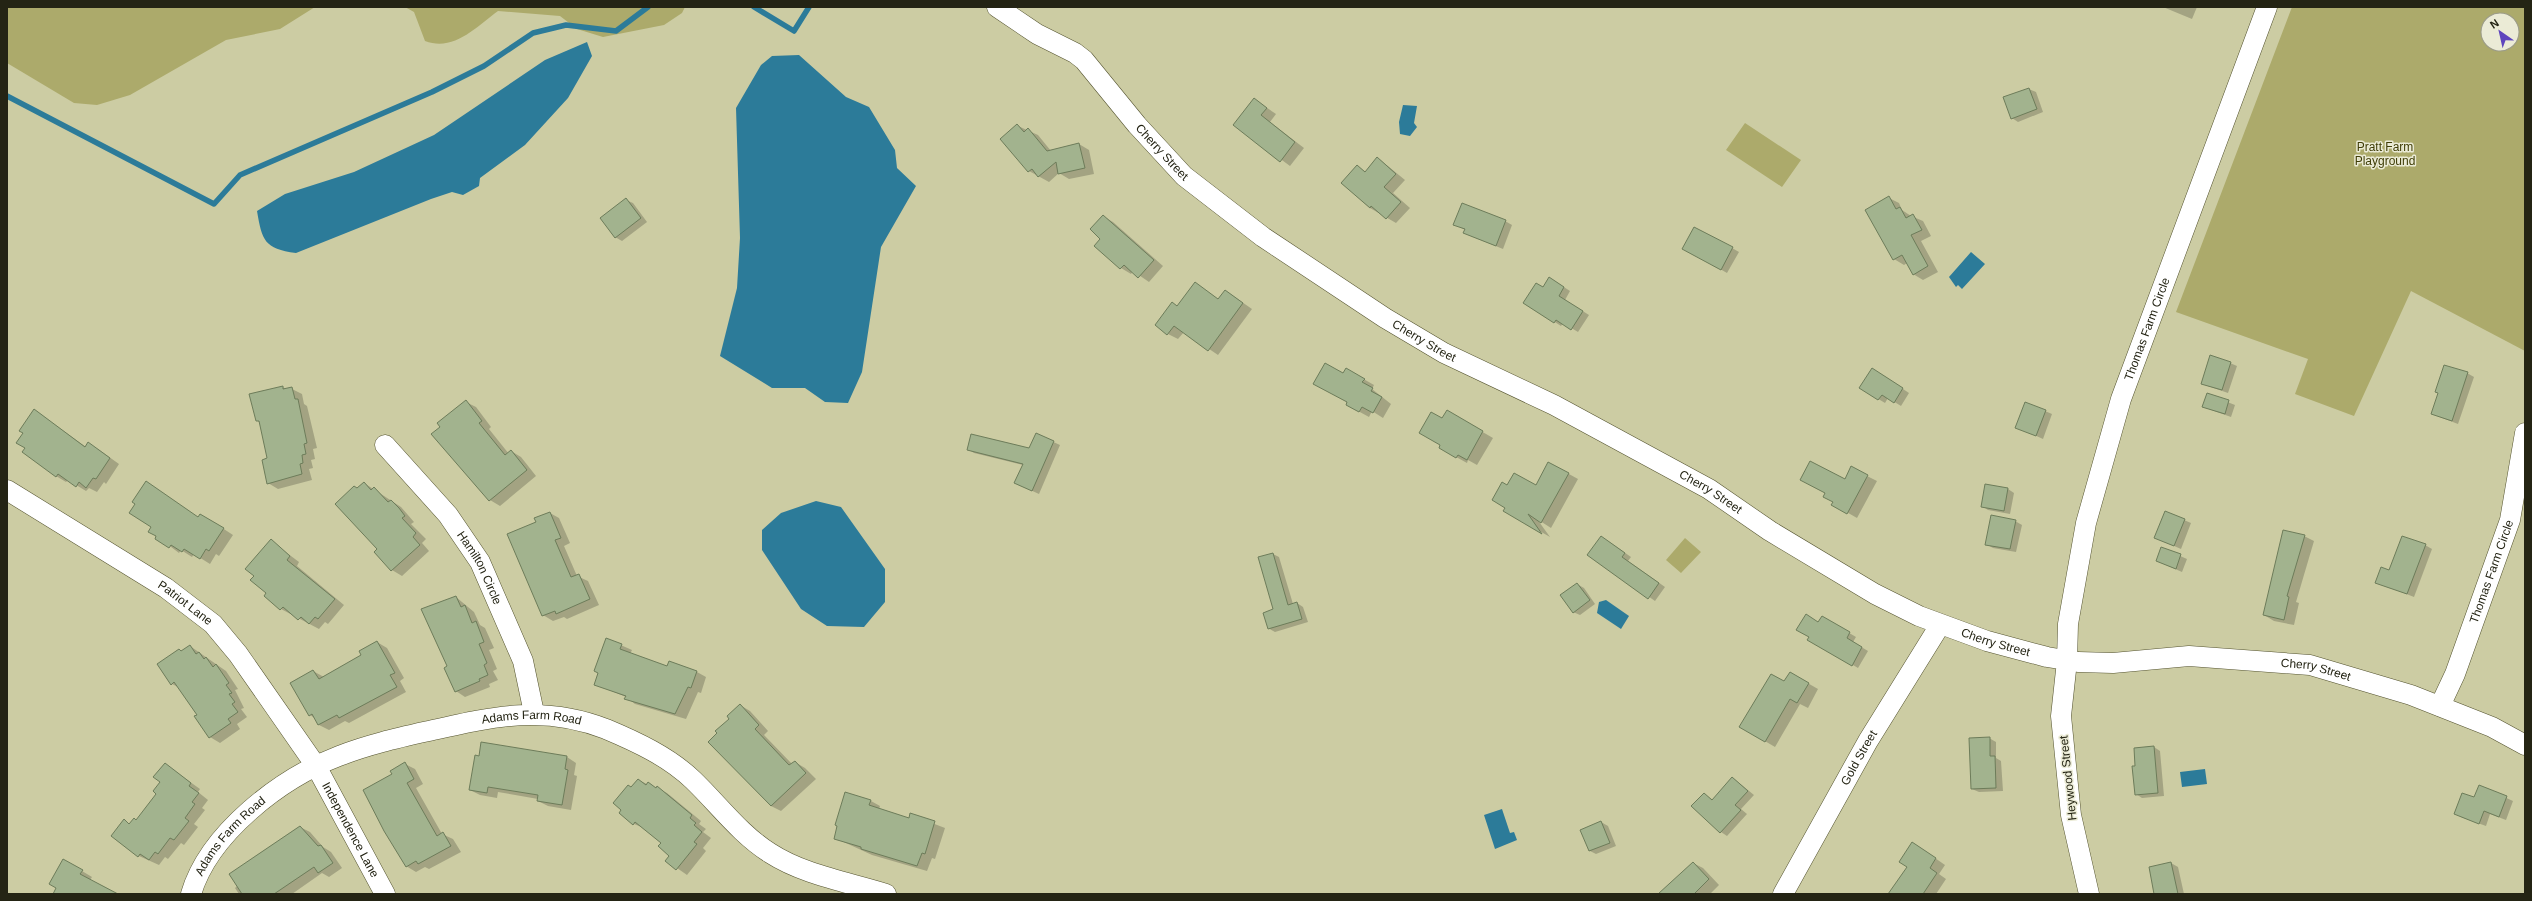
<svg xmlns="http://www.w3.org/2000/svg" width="2532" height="901" viewBox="0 0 2532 901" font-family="Helvetica,sans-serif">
  <rect width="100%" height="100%" fill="#cccca3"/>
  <path fill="#acaa6b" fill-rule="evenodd" d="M7 7H315L280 29 226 40 130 95 97 105 74 103 7 63Z
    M405 7H685L682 13 664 25 603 37 577 29 560 16 498 11C476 27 454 52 425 41L414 12Z
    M2292 7H2525V351L2411 291 2354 416 2295 394 2308 359 2176 312ZM2488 20H2512V44H2488Z
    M1745 123 1801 160 1782 187 1726 150Z
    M1685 538 1701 552 1681 573 1666 560Z"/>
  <path fill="#2c7b99" d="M587 42 592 56 568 98 525 145 480 178 479 186 463 195 452 192 431 199 296 253C264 249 262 240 257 211L285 194 354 172 434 135 545 60Z
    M799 55 846 97 869 107 895 150 897 168 916 186 881 247 862 372 848 403 825 402 805 388H772L720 356 737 288 740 238 736 108 761 65 772 56Z
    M1403 105 1417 106 1414 123 1417 127 1410 136 1400 134 1399 122Z
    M1971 252 1985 264 1962 289 1958 285 1956 287 1949 277Z
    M816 501 841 507 885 569V602L864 627 827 626 801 609 762 550V530L781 513Z
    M1606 600 1629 616 1621 629 1597 613 1599 602Z
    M2205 769 2207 784 2182 787 2180 772Z
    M1502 809 1510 833 1514 832 1517 840 1495 849 1484 815Z"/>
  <path fill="#0003" d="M2163 7H2197L2192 19Z
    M2029 89 2036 92 2043 112 2018 122 2012 118Z
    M1254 99 1276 114 1270 122 1304 148 1290 166 1234 125Z
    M1018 126 1038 135 1051 151 1079 144 1089 150 1094 174 1069 179 1059 173 1049 182 1029 171Z
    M1378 158 1405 180 1393 193 1410 208 1396 223 1370 208 1342 183 1357 166 1366 172Z
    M1889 198 1899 203 1902 210 1911 216 1923 221 1931 236 1921 241 1938 272 1923 280 1913 274 1907 263 1904 265 1894 259Z
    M626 200 633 203 647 222 622 241 615 237Z
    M1103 216 1113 222 1163 266 1149 282 1133 271 1131 274 1121 268 1096 246 1102 239Z
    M1505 221 1512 225 1503 249 1471 236 1464 232 1465 230 1454 224Z
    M1684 248H1732L1739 252 1727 273Z
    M1556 282 1570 291 1565 300 1589 315 1578 332 1563 323 1561 326 1524 302 1543 288Z
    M1195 283 1219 300 1226 291 1252 309 1218 355 1184 332 1178 339 1168 334 1172 303 1178 306Z
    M2230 363 2237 366 2228 393 2202 384Z
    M1346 369 1374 385 1372 389 1391 404 1383 418 1372 411 1369 417 1347 405 1343 374Z
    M1879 373 1909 393 1901 406 1888 398 1885 403 1860 388Z
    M2467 373 2474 377 2458 424 2432 414Z
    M283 387 287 390 292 389 302 394 304 404 307 406 317 448 313 449 315 459 311 460 313 468 309 469 312 480 278 489 268 483V459L260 423 257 420Z
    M2207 394 2235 405 2231 417 2203 407Z
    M466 402 476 407 491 427 489 429 509 454 511 451 521 457 536 476 500 506 490 500 441 427Z
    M34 410 86 447 98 449 119 464 106 484 104 482 97 492 89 488 86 491 68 480 66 482 56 476 26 448 24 433Z
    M2045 411 2052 414 2043 439 2016 427Z
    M1448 412 1493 438 1477 465 1468 460 1467 463 1440 448 1443 420Z
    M1036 434 1060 445 1039 494 1015 483 1023 465 974 453 968 449H1030Z
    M1549 463 1578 479 1551 528 1537 519 1550 537 1505 511 1508 486H1536Z
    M1867 476 1877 481 1857 518 1843 510 1845 480Z
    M364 483 401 507 414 522 411 524 426 539 422 543 429 551 402 576 392 570 375 552 379 549 358 489Z
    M1986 485 2008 489 2014 493 2010 514 1988 510 1982 506Z
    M550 513 559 518 570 543 564 546 577 576 588 581 599 605 567 619 564 617 553 621 543 615 537 523Z
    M199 518 210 520 233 535 219 556 216 554 210 564 194 554 192 557 181 550 179 553 150 531Z
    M2184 520 2191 523 2181 549 2156 538Z
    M2015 521 2022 525 2016 552 1993 548 1986 544Z
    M2304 536 2314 541 2296 602 2299 603 2294 625 2274 621 2264 615Z
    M271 541 299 562 297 566 344 605 328 624 325 622 319 629 281 609 255 576Z
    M1608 541 1631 557 1628 561 1665 587 1655 601 1589 555Z
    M2425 545 2432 549 2414 597 2376 582Z
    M2162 548 2187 559 2182 572 2157 561Z
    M1273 554 1279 557 1293 604 1297 603 1303 607 1308 622 1275 632 1268 628 1274 610Z
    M1577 584 1584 588 1595 604 1580 615 1573 612Z
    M456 597 474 612 480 625 485 628 494 648 489 650 497 669 493 671 498 680 489 684 490 687 465 697 456 691 449 667Z
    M1822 617 1856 637 1853 642 1868 651 1858 668 1809 639Z
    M607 639 632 650 630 654 667 668 697 672 706 677 701 693 698 692 686 719 635 704 626 697 595 684Z
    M377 642 387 648 404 678 400 681 406 692 349 723 345 721 329 730 319 725 316 719 310 715 313 671 324 677 362 655Z
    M190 646 226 671 238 689 235 690 244 708 241 709 247 717 237 724 240 729 220 743 210 737 198 715 180 688 172 684 182 652Z
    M1790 673 1818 689 1808 708 1800 704 1775 747 1741 727 1784 683Z
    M740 705 750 711 768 731 764 735 792 764 795 762 805 768 816 779 781 811 771 806 730 719Z
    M1989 738 1996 742V758L2001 761 2003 791 1979 792 1972 789Z
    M2154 747 2160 751 2164 796 2142 798 2136 794 2137 767Z
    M567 757 576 763 574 775 577 776 571 810 548 806 538 801V799L498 792 497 798 480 795 470 790Z
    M165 764 200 789 198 792 208 800 202 808 205 810 194 824 198 827 184 845 181 843 168 859 165 857 159 865 139 856 112 836 124 821 130 824 137 821 157 794Z
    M405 764 415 769 423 784 416 788 442 834 453 839 461 852 429 869 425 867 416 872 406 866 393 775Z
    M1733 778 1754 795 1741 809 1747 814 1727 836 1721 832 1704 794 1713 800Z
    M638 780 667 793 701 821 699 824 706 829 703 832 711 838 703 848 706 851 687 875 667 861 671 856 662 843 644 828 634 824 631 788Z
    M2480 786 2513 801 2506 820 2490 814 2486 826 2461 817 2475 799Z
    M871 801 880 806 879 809 910 819 911 815 945 828 935 859 932 858 927 871 872 855 835 838Z
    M1601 822 1608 826 1616 846 1596 854 1590 851Z
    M300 827 310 832 323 847 331 852 342 868 329 877 322 873 292 894H239L235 888Z
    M1922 849 1945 865 1939 874 1946 879 1936 894H1890Z
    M1693 863 1703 868 1719 885 1710 894H1659Z
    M2171 863 2178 867 2184 894H2155L2150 868Z
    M82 871 92 877 90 880 112 894H54Z"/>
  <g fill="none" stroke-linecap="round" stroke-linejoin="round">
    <path stroke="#2c7b99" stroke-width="5.5" d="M754 7 794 31 809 7
      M7 96 214 204 240 175 432 92 484 66 533 33 566 25 616 31 648 7"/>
  </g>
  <path fill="#a2b38e" stroke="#6d7c5a" d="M2029 88 2037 109 2011 119 2003 97Z
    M1254 98 1267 108 1261 115 1295 142 1280 162 1233 125Z
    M1017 124 1024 132 1028 128 1047 151 1079 143 1085 168 1058 174 1056 162 1038 177 1032 169 1028 172 1000 139Z
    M1377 157 1396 174 1384 187 1401 202 1386 219 1371 206 1370 208 1341 183 1357 165 1365 172Z
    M1889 196 1896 209 1900 207 1906 218 1913 214 1922 230 1911 235 1928 266 1913 275 1902 255 1893 260 1865 210Z
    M626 198 641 218 615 238 600 218Z
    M1462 203 1506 220 1496 246 1463 233 1465 229 1453 225Z
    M1103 215 1154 260 1138 278 1124 265 1120 269 1094 246 1100 239 1090 229Z
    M1694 227 1733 247 1721 270 1682 249Z
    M1549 277 1564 287 1559 296 1583 311 1571 330 1556 320 1554 323 1523 303 1536 283 1543 287Z
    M1195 282 1218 299 1225 290 1243 303 1208 351 1174 326 1167 335 1155 325 1172 302 1177 306Z
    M2210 355 2231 362 2222 390 2201 384Z
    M1325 363 1343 373 1346 368 1365 379 1362 382 1373 388 1371 391 1382 397 1373 413 1362 407 1359 412 1346 405 1347 402 1313 384Z
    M2444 365 2468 372 2452 421 2431 414 2438 393 2435 392Z
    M1872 368 1903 388 1894 403 1882 395 1878 400 1859 388Z
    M283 386V389L292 387 295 399H298L307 443 304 444 306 454 302 455 303 463 300 464 302 474 267 484 262 460 267 458 259 421H256L249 394Z
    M2207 393 2229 400 2225 414 2202 407Z
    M466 400 482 421 479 423 505 455 511 450 527 470 489 501 431 434 440 427 437 423Z
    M2025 402 2046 410 2036 436 2015 428Z
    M34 409 85 447 88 442 110 458 96 479 93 478 86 488 79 482 76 487 58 474 56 477 22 452 25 448 16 443 23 433 19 431Z
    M1447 410 1483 431 1467 460 1458 455 1456 458 1439 448 1440 445 1419 433 1431 412 1442 418Z
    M1036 433 1054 441 1032 491 1014 483 1023 464 967 450 971 434 1029 448Z
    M1810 461 1845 479 1851 466 1868 475 1847 514 1831 505 1833 502 1823 497 1825 493 1800 480Z
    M1548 462 1569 473 1541 523 1528 514 1542 534 1503 511 1505 508 1492 500 1502 482 1507 485 1514 473 1536 485Z
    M146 481 198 517 200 514 224 528 209 551 206 549 200 559 184 549 182 552 171 545 169 548 155 539 156 536 148 532 151 527 129 513 135 504 132 502Z
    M364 482 371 490 374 487 388 502 391 500 399 508 405 516 402 518 416 533 413 537 420 545 391 571 374 552 377 549 335 504 354 486 357 488Z
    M1985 484 2008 488 2004 511 1981 507Z
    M2165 511 2185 519 2174 546 2154 538Z
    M550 512 561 538 555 540 571 577 579 574 590 599 556 614 555 611 542 616 507 534 536 522 534 518Z
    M1991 515 2016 520 2010 549 1985 545Z
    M2283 530 2305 535 2287 596 2289 597 2284 620 2263 615Z
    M1601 536 1625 553 1622 557 1659 583 1648 599 1587 555Z
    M2402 536 2426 544 2407 594 2375 583 2381 567 2389 570Z
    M271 539 290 556 287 560 335 599 318 619 315 617 309 624 301 617 298 620 283 607 280 610 264 596 266 593 250 580 254 576 245 569Z
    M2161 547 2181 554 2176 569 2156 561Z
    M1273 553 1288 605 1297 602 1302 619 1268 629 1263 613 1273 609 1258 557Z
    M1577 583 1590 600 1573 613 1560 595Z
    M456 596 461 607 465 605 472 623 476 621 484 642 479 644 487 663 484 665 488 675 479 679 480 681 455 692 444 668 447 666 421 609Z
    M1806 614 1818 622 1822 616 1850 632 1847 638 1862 647 1852 666 1807 640 1809 637 1796 630Z
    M606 638 622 644 620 649 667 666 669 661 697 671 691 688 688 687 675 714 624 699 626 696 594 685 598 673 594 671Z
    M377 641 395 673 390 675 397 687 339 718 337 715 318 725 312 714 309 716 290 683 313 670 319 679 361 655 359 651Z
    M190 645 196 654 199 652 204 659 206 657 213 667 216 664 229 683 226 685 232 693 229 694 235 702 232 704 238 712 228 719 231 723 209 738 194 716 197 715 174 682 171 685 157 664 179 649 181 651Z
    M1790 672 1809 683 1797 703 1790 699 1765 742 1739 727 1771 674 1784 681Z
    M740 704 759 725 755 729 789 765 795 761 806 773 771 806 708 742 717 733 715 731 729 719 727 716Z
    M1990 737V756H1995L1996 788 1971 789 1969 738Z
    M481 742 567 756 565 769 568 770 562 805 537 801 538 795 488 787 487 793 469 790 475 755 479 756Z
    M2154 746 2158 793 2135 795 2132 766H2135L2134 748Z
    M405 762 414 779 407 783 437 836 443 832 451 846 418 864 416 861 406 867 384 831 363 790 392 774 390 771Z
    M165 763 191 783 189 786 199 793 192 802 195 804 185 818 189 821 174 840 170 838 158 854 155 852 149 860 140 854 138 857 111 836 124 819 129 824 134 818 136 820 156 794 153 791 160 782 153 777Z
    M1732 777 1748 791 1735 805 1741 810 1720 833 1691 806 1704 793 1712 800Z
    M638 779 646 785 648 782 656 788 657 786 692 815 690 818 696 823 694 825 702 832 694 842 697 844 676 870 665 861 669 856 658 846 661 843 635 822 633 825 619 813 621 810 613 803 628 785 631 787Z
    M2479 785 2507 796 2499 817 2484 811 2479 824 2454 814 2462 793 2474 797Z
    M845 792 871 800 869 805 909 818 910 813 935 821 925 854 922 853 917 866 861 849V847L834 839 837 826 835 825Z
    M1601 821 1610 843 1589 851 1580 830Z
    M300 826 318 846 321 845 333 863 318 873 314 867 274 894H242L229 874Z
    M1912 842 1936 858 1930 868 1937 873 1923 894H1888L1907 867 1899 862Z
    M63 859 83 870 80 874 118 894H53L56 888 49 884Z
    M1693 862 1709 879 1694 894H1658Z
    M2171 862 2178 894H2154L2149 867Z"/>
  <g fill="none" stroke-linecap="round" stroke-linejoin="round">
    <defs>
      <g id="minor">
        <path id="s1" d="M997 7 1037 34 1075 53 1084 60 1137 125 1184 176 1263 237 1385 318 1444 353 1554 405 1709 489 1770 531 1875 594 1919 616 1987 641 2047 657 2078 662 2113 663 2189 656 2310 665 2411 695 2492 727 2525 745"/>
        <path id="s2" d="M385 445 448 515 480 562 523 661 534 713"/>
        <path id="s3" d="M7 490 166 588 213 624 238 654 316 766 385 894"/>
        <path id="s4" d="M2440 706 2455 674 2510 520 2525 433"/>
        <path id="s5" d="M191 894C209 833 281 778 339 756 369 744 402 737 433 730 495 716 545 705 606 729 637 742 669 757 693 780 718 804 741 835 770 853 804 875 848 882 886 894"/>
        <path id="s6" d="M1783 894 1868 741 1940 625"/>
        <path id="s7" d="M2089 894 2071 815 2061 716 2067 661 2068 624 2086 523 2121 399 2267 7"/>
      </g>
    </defs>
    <use href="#minor" stroke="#54532f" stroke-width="21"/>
    <use href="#minor" stroke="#fff" stroke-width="20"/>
  </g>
  <g text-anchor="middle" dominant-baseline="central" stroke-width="3" stroke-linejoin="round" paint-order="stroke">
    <g font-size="12" fill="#3f3d06" stroke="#ebebd6">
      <text x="2385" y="147">Pratt Farm<tspan x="2385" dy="14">Playground</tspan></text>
    </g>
    <g font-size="12" fill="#242414" stroke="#ebebd6">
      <text stroke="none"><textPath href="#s1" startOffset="223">Cherry Street</textPath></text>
      <text stroke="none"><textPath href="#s7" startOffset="579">Thomas Farm Circle</textPath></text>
      <text stroke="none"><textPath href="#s1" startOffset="547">Cherry Street</textPath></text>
      <text stroke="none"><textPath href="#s1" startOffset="871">Cherry Street</textPath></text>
      <text stroke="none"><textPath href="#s2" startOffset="156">Hamilton Circle</textPath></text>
      <text stroke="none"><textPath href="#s4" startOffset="144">Thomas Farm Circle</textPath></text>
      <text stroke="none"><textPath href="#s3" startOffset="211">Patriot Lane</textPath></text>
      <text stroke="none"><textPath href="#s1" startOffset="1195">Cherry Street</textPath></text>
      <text stroke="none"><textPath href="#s1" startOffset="1519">Cherry Street</textPath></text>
      <text stroke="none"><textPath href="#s5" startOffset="406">Adams Farm Road</textPath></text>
      <text stroke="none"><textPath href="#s6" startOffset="156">Gold Street</textPath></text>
      <text transform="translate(2068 778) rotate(-96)">Heywood Street</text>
      <text stroke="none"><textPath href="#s3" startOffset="494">Independence Lane</textPath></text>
      <text stroke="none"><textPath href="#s5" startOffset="71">Adams Farm Road</textPath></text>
    </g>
  </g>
  <rect width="2532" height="901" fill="none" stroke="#242414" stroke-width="16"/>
  <g transform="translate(2500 32) rotate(326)"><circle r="19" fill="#ebebd6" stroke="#9b9b88"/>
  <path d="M0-3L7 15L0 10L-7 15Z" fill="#5e45bd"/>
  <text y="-6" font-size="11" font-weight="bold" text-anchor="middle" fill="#242414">N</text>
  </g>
</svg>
